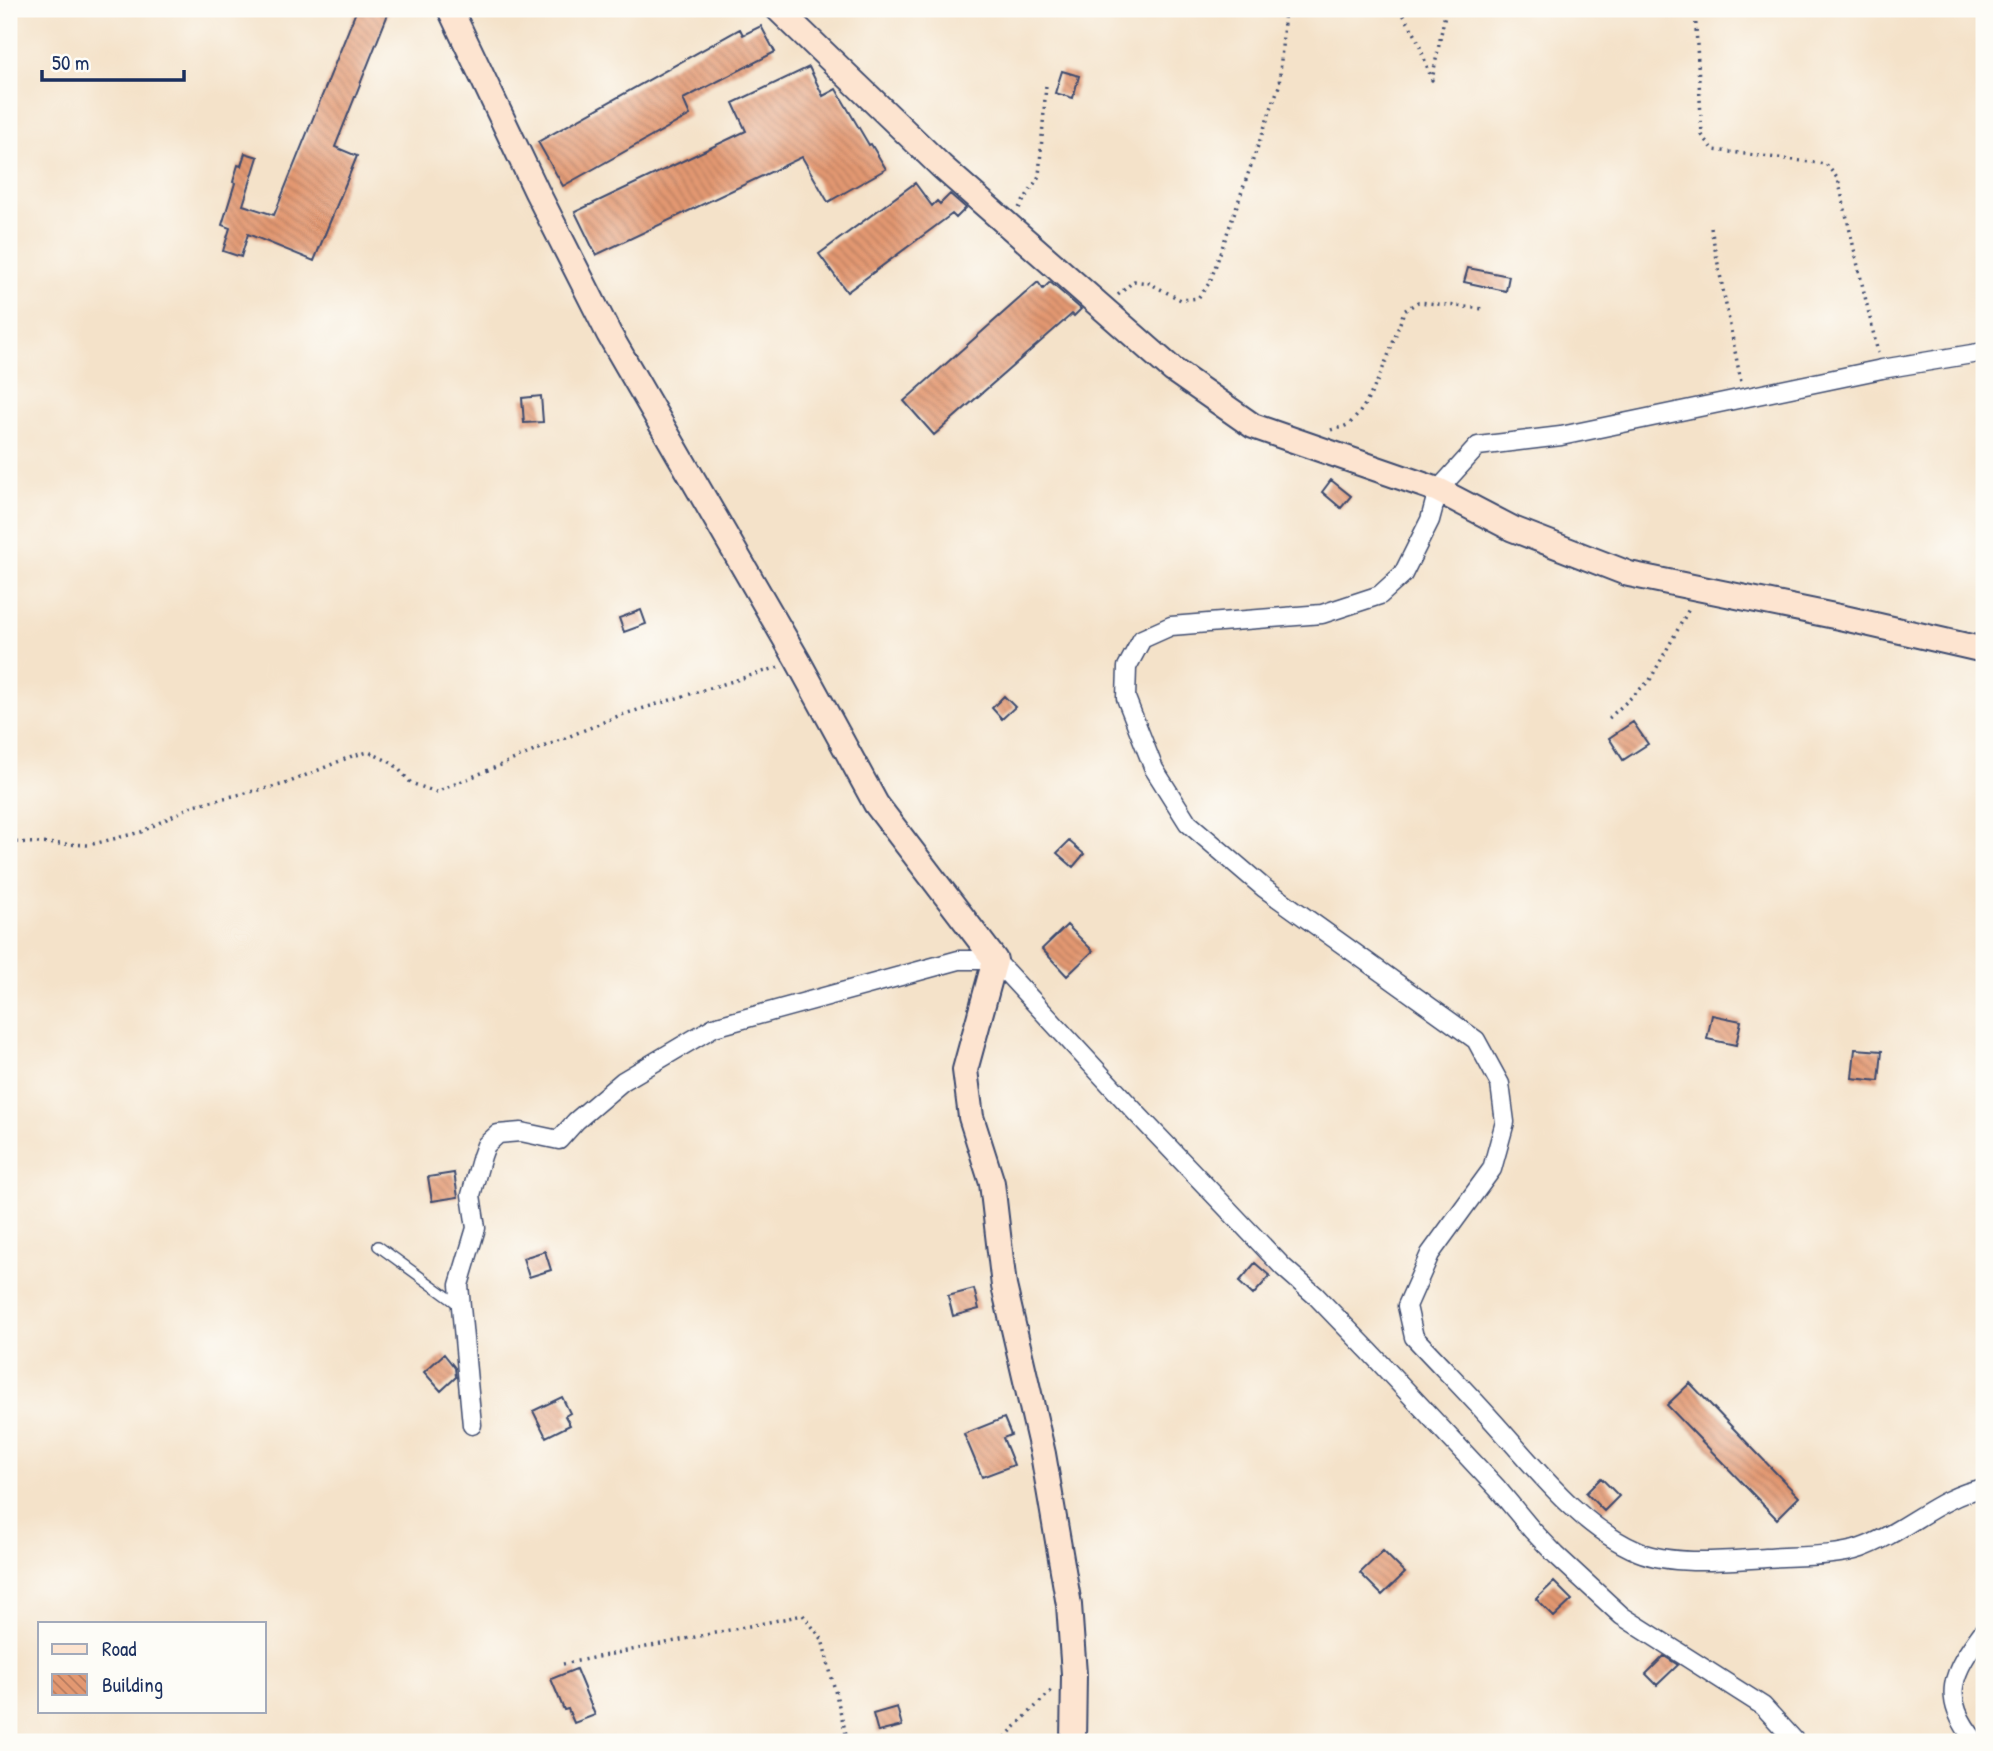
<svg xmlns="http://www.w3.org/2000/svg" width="1993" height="1751" viewBox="0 0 1993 1751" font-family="'Patrick Hand',sans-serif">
  <defs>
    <pattern id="building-back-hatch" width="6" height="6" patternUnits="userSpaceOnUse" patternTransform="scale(1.75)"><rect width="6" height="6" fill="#e39871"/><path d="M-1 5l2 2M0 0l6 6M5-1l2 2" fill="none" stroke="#b77c60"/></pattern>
  </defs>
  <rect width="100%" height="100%" fill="#fdfcf7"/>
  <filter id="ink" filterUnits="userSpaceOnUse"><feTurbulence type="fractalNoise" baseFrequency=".0143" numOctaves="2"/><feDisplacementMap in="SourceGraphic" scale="14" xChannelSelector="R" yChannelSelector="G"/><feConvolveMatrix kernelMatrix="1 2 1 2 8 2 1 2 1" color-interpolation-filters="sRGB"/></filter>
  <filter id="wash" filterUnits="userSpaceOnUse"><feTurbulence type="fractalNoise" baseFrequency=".00686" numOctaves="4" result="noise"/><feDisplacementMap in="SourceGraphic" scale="28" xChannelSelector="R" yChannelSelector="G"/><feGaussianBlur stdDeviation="1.57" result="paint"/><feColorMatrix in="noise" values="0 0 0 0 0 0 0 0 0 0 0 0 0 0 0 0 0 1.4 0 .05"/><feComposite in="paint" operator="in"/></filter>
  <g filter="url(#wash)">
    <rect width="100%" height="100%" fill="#f4e2c9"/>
    <g id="blocks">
      <path fill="url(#building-back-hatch)" d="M357 9H390L335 147 357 156 314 261 248 234 241 257 223 251 230 228 222 225 235 183 233 182 238 165 241 166 245 153 258 157 243 205 274 215Z
        M761 26 775 52 683 99 690 115 563 186 538 142 740 29 743 35Z
        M809 67 823 96 836 89 869 145 871 144 886 169 828 202 802 157 596 255 575 212 746 131 733 103Z
        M1062 71 1079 76 1073 98 1055 93Z
        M915 183 932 206 937 201 940 204 950 194 966 208 956 218 952 214 847 292 819 254Z
        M1468 268 1509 276 1506 291 1464 282Z
        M1038 282 1043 289 1050 282 1081 309 1074 316 1072 314 934 435 904 401Z
        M541 396 543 422 524 423 522 398Z
        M1331 480 1351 496 1341 508 1322 492Z
        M641 610 646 624 624 632 619 618Z
        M1004 696 1015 707 1002 719 992 708Z
        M1633 722 1648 744 1623 760 1609 738Z
        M1069 841 1084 854 1073 867 1057 853Z
        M1067 925 1093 951 1067 976 1042 949Z
        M1712 1015 1741 1021 1736 1045 1707 1039Z
        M1855 1049 1882 1051 1879 1081 1852 1078Z
        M454 1173 458 1197 432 1201 428 1177Z
        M545 1251 551 1270 529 1277 523 1258Z
        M1255 1263 1270 1276 1253 1295 1239 1282Z
        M974 1289 979 1309 953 1316 948 1296Z
        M444 1354 455 1368 456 1377 441 1391 424 1372Z
        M1690 1383 1799 1497 1777 1519 1667 1405Z
        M562 1397 570 1413 565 1416 570 1425 546 1437 533 1411Z
        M1004 1418 1011 1435 1003 1438 1014 1465 982 1477 964 1434Z
        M1601 1478 1619 1496 1604 1511 1586 1493Z
        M1383 1551 1405 1573 1382 1595 1360 1573Z
        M1554 1582 1572 1600 1554 1617 1536 1599Z
        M1664 1656 1678 1665 1657 1685 1646 1674Z
        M576 1669 595 1715 574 1723 568 1709 564 1710 551 1679Z
        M897 1707 902 1726 878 1732 873 1714Z"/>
    </g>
  </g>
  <g filter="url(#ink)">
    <use href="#blocks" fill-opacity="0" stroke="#3c4a6e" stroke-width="2"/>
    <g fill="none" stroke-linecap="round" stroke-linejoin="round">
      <defs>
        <path id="service" d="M378 1246 459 1305"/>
        <path id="minor" d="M1984 352 1882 369 1561 436 1478 446 1438 490 1430 520 1403 574 1380 595 1322 614 1171 626 1142 639 1127 667 1126 698 1154 769 1188 823 1264 888 1476 1040 1500 1084 1505 1122 1492 1169 1430 1254 1407 1306 1414 1337C1439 1364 1465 1390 1490 1418 1533 1465 1579 1527 1639 1552 1674 1566 1729 1560 1766 1558 1793 1556 1836 1557 1861 1548 1904 1533 1939 1496 1984 1488
          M472 1425 459 1285 476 1228 471 1195 482 1156 486 1145 498 1134 521 1132 559 1140 576 1121 623 1081 714 1027 959 960H995L1140 1117 1283 1267 1316 1296 1370 1352 1497 1488 1532 1530 1556 1555 1622 1616 1763 1706 1796 1742
          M1976 1742C1939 1697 1952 1673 1984 1630"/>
        <path id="secondary" d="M450 9 537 192 609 334 798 661 876 804 995 960 965 1070 971 1117 992 1183 1004 1286 1043 1454 1069 1605 1074 1674 1073 1742
          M778 9 941 166 1173 370 1253 426 1438 490 1513 529 1629 574 1844 618 1984 650"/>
      </defs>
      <use href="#service" stroke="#3c4a6e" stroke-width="12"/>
      <use href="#minor" stroke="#3c4a6e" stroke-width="21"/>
      <use href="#secondary" stroke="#3c4a6e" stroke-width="28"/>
      <path stroke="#3c4a6e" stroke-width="3.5" stroke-dasharray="2 5" stroke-linecap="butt" d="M1400 9 1416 36 1432 80 1446 9
        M1695 9 1702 135 1714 150 1826 164 1838 179 1878 353
        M1019 208 1039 176 1046 85
        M1711 228 1741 382
        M1118 295 1134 281 1149 283 1181 300 1198 298 1210 282 1279 86 1285 9
        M1331 430C1336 428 1342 428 1347 425 1371 410 1395 338 1404 311L1418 302 1483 309
        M1609 718 1650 680 1689 609
        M9 842 89 845 141 832 194 805 285 784 352 756 369 752 394 764 411 783 436 792 618 716 779 667
        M563 1664 803 1615 822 1639 848 1742
        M1000 1742 1053 1689"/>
      <use href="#service" stroke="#fff" stroke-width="9"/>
      <use href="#minor" stroke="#fff" stroke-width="18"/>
      <use href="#secondary" stroke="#fde4d0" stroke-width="24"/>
    </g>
  </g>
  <rect width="1993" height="1751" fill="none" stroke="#fdfcf7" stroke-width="35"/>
  <rect x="38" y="1622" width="228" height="91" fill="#fdfcf7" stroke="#a3aaba" stroke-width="2"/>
  <rect x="52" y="1644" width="35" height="10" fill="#fde4d0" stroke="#a3aaba" stroke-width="2"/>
  <text x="102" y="1656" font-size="21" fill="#1b2f5e">Road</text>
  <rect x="52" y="1674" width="35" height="21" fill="url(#building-back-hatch)" stroke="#a3aaba" stroke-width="2"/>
  <text x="102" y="1692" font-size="21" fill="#1b2f5e">Building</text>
  <path d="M42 70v10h142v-10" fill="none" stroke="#1b2f5e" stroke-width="3.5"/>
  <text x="52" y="70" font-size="21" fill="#1b2f5e" stroke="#fdfcf7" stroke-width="5" paint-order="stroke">50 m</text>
</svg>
